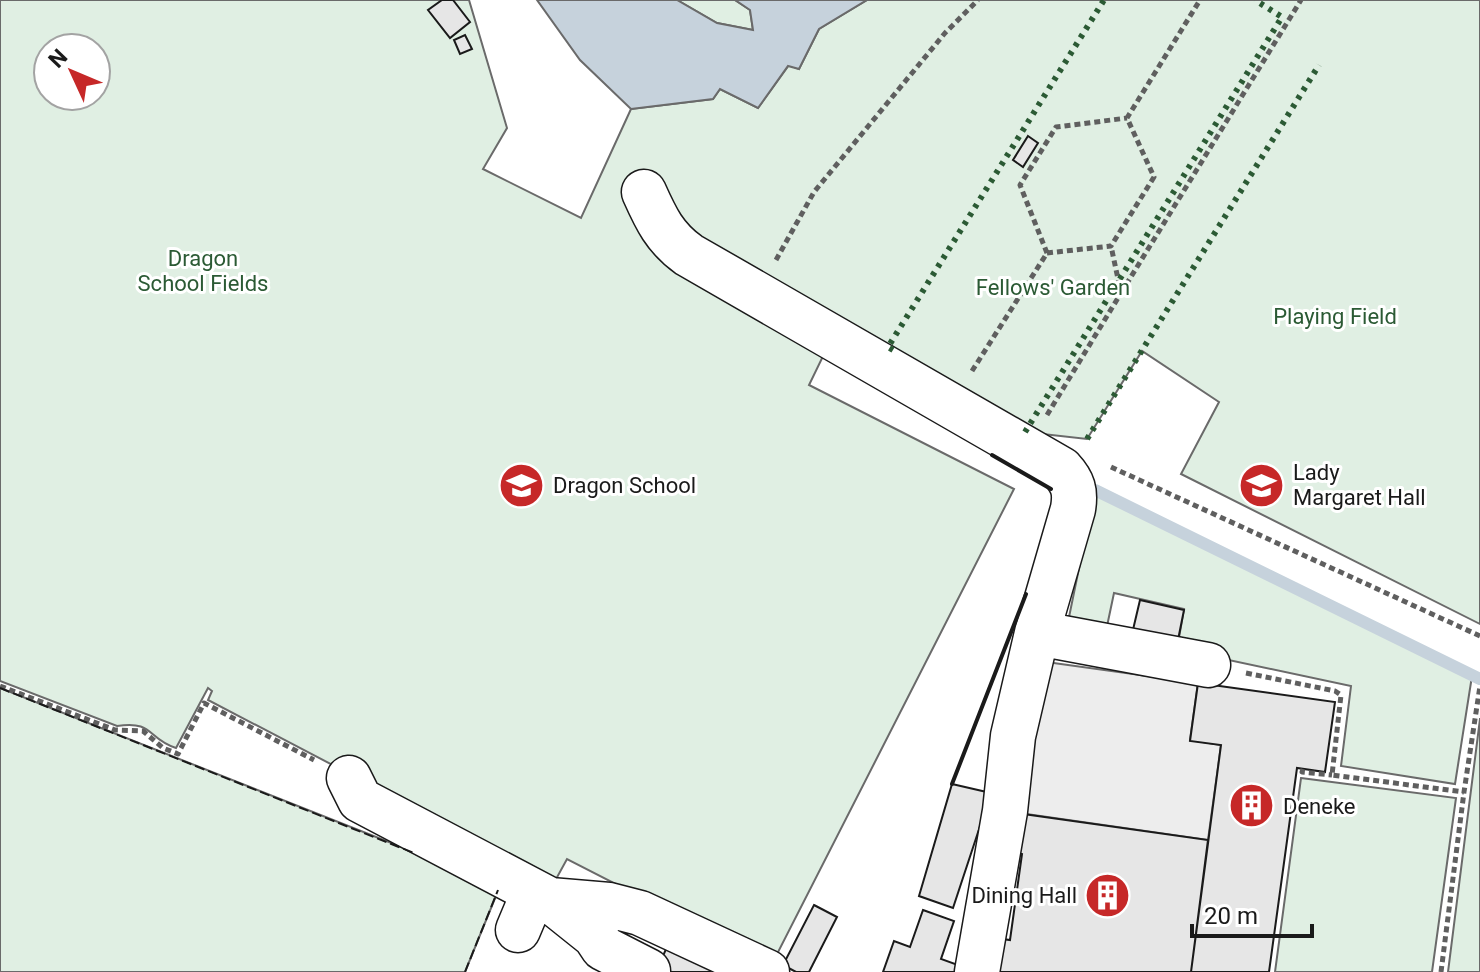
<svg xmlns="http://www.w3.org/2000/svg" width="1480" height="972" viewBox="0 0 1480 972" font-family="Roboto,sans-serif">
  <rect width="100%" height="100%" fill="#fff"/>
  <path fill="#e0efe3" stroke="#6a6a6a" stroke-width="2" fill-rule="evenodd" d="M0 0H469L507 128 483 169 581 218 631 109 713 99 720 89 758 108 789 65 799 69 819 29 867 0H1480V624L1181 474 1219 402 1142 351 1087 439 1025 432 826 350 809 385 1014 489 772 964 567 859 555 881 208 700 212 691 208 688 176 748C147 739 154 720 117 726L0 681ZM48 48H96V96H48Z
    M677 0H735L750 10 753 30 717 23Z
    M1095 490 1472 676 1455 784 1341 766 1351 686 1177 649 1184 609 1114 593 1106 631 1068 622Z
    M0 688 500 886 465 972H0Z
    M1480 718V972H1448L1480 719Z
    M1301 778 1456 798 1432 972H1275Z"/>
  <path fill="#ededed" stroke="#6a6a6a" stroke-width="2" d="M1032 660 1198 683 1190 740 1221 745 1208 840 1005 811Z"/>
  <path fill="#c6d2dc" stroke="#6a6a6a" stroke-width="2" d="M537 0H677L717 23 753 30 750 10 735 0H867L819 29 799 69 788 66 758 108 720 89 713 99 631 109 580 60Z"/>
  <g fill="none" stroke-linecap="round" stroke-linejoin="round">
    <path stroke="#c6d2dc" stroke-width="12" d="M1095 490 1480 679"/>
  </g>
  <path fill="#e6e6e6" stroke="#1a1a1a" stroke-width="2" d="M442 0H453L470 22 450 38 428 10Z
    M465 35 472 49 460 54 454 40Z
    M1028 136 1038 143 1023 167 1013 160Z
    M1140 600 1184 610 1177 645 1132 634Z
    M1198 683 1335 702 1325 772 1297 768 1269 972H1191L1221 745 1190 741Z
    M952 784 991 793 953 908 919 896Z
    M1009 812 1208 840 1191 972H983L988 937 1010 940 1022 854 1003 851Z
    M814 905 837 917 809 972H796L783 965Z
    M923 910 954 921 941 959 958 965 955 972H883L894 941 910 947Z
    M666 949 721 972H656Z"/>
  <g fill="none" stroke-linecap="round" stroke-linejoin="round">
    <defs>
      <path id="minor" d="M644 192C656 219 665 238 689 255L1061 469C1073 482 1076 491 1073 509L1037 633 1013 736 1005 811 977 972
        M1037 633 1208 665
        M349 778 360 800 550 900 595 936 603 948 648 971
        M550 900 609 905 640 913 767 972
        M518 930 534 892"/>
    </defs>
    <use href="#minor" stroke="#1a1a1a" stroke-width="47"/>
    <path stroke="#5f5f5f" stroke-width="5" stroke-dasharray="6 4" stroke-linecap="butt" d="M1047 253 1111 246 1154 177 1127 118 1200 0
      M1047 253 1020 185 1056 127 1127 118
      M776 260 814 192 945 33 978 0
      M1121 293 1301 0
      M972 371 1047 253
      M1047 415 1121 293 1111 246
      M1111 467 1480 636
      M1246 673 1335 691 1341 695 1332 775 1464 792
      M0 686 115 730 143 731 163 748 178 754 204 703 314 760
      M1303 769 1302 772 1332 775
      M1441 972 1464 792 1480 686"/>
    <use href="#minor" stroke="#fff" stroke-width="44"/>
    <path stroke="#2b5a34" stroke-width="6" stroke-dasharray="4 6" stroke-linecap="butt" d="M893 350 888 347 1104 0
      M1025 432 1282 17 1255 0
      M1087 439 1319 65"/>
    <path stroke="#1a1a1a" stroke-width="2" stroke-dasharray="10 4" stroke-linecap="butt" d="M0 688 414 853
      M465 972 498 890"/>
    <path stroke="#1a1a1a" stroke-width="4" d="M992 455 1051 489
      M952 784 1026 594"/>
  </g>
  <defs>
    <symbol id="school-disc" viewBox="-11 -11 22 22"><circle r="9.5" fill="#c62828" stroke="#fff"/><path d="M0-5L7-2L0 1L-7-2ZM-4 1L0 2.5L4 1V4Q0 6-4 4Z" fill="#fff"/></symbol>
    <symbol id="university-disc" viewBox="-11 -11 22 22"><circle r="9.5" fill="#c62828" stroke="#fff"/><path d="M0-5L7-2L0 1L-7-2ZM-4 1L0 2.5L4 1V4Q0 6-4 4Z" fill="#fff"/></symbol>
    <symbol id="building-disc" viewBox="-11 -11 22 22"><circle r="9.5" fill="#c62828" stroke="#fff"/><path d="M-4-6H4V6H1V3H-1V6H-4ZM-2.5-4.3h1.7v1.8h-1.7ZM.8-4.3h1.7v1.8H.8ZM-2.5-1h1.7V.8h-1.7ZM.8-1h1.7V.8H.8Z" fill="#fff"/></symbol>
  </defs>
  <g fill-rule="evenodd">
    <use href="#school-disc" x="496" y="460" width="51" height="51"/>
    <use href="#university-disc" x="1236" y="460" width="51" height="51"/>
    <use href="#building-disc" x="1226" y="780" width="51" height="51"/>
    <use href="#building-disc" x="1082" y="870" width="51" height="51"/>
  </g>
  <g text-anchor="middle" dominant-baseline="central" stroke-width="6" stroke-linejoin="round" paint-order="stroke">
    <g font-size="22" fill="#2b5a34" stroke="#fff">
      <text x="203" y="258">Dragon<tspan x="203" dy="25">School Fields</tspan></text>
      <text x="1053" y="287">Fellows' Garden</text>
      <text x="1335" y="316">Playing Field</text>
    </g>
    <g font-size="22" fill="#1a1a1a" stroke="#fff" text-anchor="start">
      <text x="1293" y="472">Lady<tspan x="1293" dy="25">Margaret Hall</tspan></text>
      <text x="553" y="485">Dragon School</text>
      <text x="1283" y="806">Deneke</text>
      <text x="1077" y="895" text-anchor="end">Dining Hall</text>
    </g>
  </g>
  <g transform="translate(72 72) rotate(314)"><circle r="38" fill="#ffffff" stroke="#a3a3a3" stroke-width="2"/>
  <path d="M0-6L14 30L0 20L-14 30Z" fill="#c62828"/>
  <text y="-12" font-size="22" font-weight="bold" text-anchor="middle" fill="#1a1a1a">N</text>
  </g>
  <path d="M1192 924v12h120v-12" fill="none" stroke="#1a1a1a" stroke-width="4"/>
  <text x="1204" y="924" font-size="24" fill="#1a1a1a" stroke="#ffffff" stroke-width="6" paint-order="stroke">20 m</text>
</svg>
